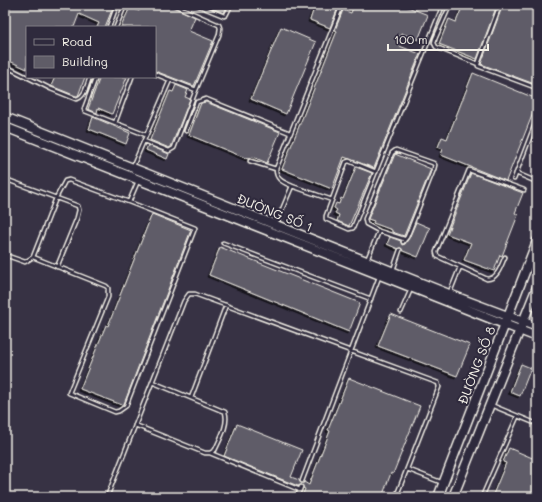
<svg xmlns="http://www.w3.org/2000/svg" width="542" height="502" viewBox="0 0 542 502" font-family="Mali,sans-serif">
  <defs>
    <filter id="shadow"><feDropShadow dx="-2" dy="2" stdDeviation="0" flood-color="#0009"/></filter>
  </defs>
  <rect width="100%" height="100%" fill="#373244"/>
  <filter id="ink" filterUnits="userSpaceOnUse"><feTurbulence type="fractalNoise" baseFrequency=".025" numOctaves="2"/><feDisplacementMap in="SourceGraphic" scale="8" xChannelSelector="R" yChannelSelector="G"/><feConvolveMatrix kernelMatrix="1 2 1 2 8 2 1 2 1" color-interpolation-filters="sRGB"/></filter>
  <g filter="url(#ink)">
    <path fill="#5f5c67" stroke="#f4f1e8" filter="url(#shadow)" d="M5 5H114L105 27H97L99 23 79 14 74 27H27V69L5 59Z
      M141 5H170L195 17 189 31 213 41 194 86 155 71V27H121L130 7 139 11Z
      M204 5H228L224 13Z
      M315 5H339L330 28 310 20Z
      M354 5H403L428 15 418 40 401 33 397 45 420 54 374 168 344 157 332 189 282 169 337 31 335 30 343 10 351 13Z
      M463 5H497L477 59 439 44 449 19 456 22Z
      M505 5H537V85L481 64 502 7 504 8Z
      M281 27 316 42 286 114 251 99Z
      M473 73 537 99V103L506 181 441 155 443 149 438 147 442 137 447 139Z
      M55 77H85L78 96H76L51 86Z
      M100 77H127L112 114 98 108 97 113 88 109Z
      M176 85 188 90 185 97 190 99 171 147 169 148 150 140 170 91 173 92Z
      M206 102 280 132 267 163 253 157 248 159 189 135 201 103Z
      M93 117 130 133 126 144 89 129Z
      M148 145 169 154 167 159 146 150Z
      M395 154 431 169 404 236 392 232V230L373 223 374 221 368 219Z
      M356 167 372 173 349 226 337 221 339 215 335 213 337 210 334 208 336 203 339 204 341 198 343 199Z
      M471 173 523 193 515 213 518 215 502 256 500 255 494 271 464 260 471 243 447 234Z
      M152 214 191 230 124 404 122 405 80 389 106 325 108 326Z
      M416 222 430 228 418 257 403 251 401 248 398 249 387 244 390 237 401 241 402 245 405 244 409 238Z
      M220 247 360 303 349 332 209 275Z
      M391 314 470 345 457 376 378 346Z
      M521 364 531 368 520 396 510 392Z
      M349 378 420 406 393 474 391 473 382 497H302L305 489 303 488 302 485 298 486 224 456 237 424 302 450 291 477 299 480 301 483 304 482 309 485 330 431 328 430Z
      M509 448 537 460V497H492L506 463 503 462Z"/>
    <g fill="none" stroke-linecap="round" stroke-linejoin="round">
      <defs>
        <path id="lane" d="M174 5 219 25 220 28 219 35 196 90
          M197 5 224 16 226 15 231 5
          M438 5 442 7
          M450 5 435 39 434 43 436 47 478 64
          M500 5 478 64V66L537 88
          M109 27 117 5
          M116 27 125 5
          M5 66 51 89 76 99C85 98 87 84 90 77
          M96 77 84 109 85 111 146 135
          M115 123 132 77
          M186 131 197 102 206 99 290 133
          M144 141 169 151 174 148 196 90 155 74
          M250 161 276 169
          M133 166 170 80
          M376 172 349 161 346 162 326 216V219L349 229 353 228 443 5
          M516 173 537 182
          M5 179 78 206 79 210 77 218 57 267
          M514 179 537 119
          M292 186C283 182 276 180 276 169L342 5
          M276 224 292 186 332 200
          M403 242 407 237 434 169 435 165 433 163 396 150 392 153 365 219 366 224 379 231 404 239
          M223 243 371 299
          M5 255 25 262 33 257 56 198 65 181 69 180 129 202 138 181
          M33 257 106 286 108 288V297L69 393 115 412 119 411 126 406 195 228 129 202
          M505 257C501 265 498 279 487 279L437 256 436 252 469 170 524 190
          M367 260 379 231
          M393 270 400 250
          M450 292 460 267
          M401 312 411 289
          M191 398 226 305
          M491 405 537 424
          M135 425 205 453H210L215 450C220 439 229 424 225 412L152 382
          M210 453 300 490
          M407 469 443 483
          M302 481 379 277
          M107 497 184 301 189 294H195L438 383 439 387 396 497
          M297 497 301 487
          M482 497 517 417"/>
        <path id="secondary" d="M5 117 449 294 537 327
          M5 127 537 337
          M438 497 537 241
          M453 497 537 287"/>
      </defs>
      <use href="#lane" stroke="#f4f1e8" stroke-width="5.5"/>
      <use href="#secondary" stroke="#f4f1e8" stroke-width="11"/>
      <use href="#lane" stroke="#2f2a3d" stroke-width="2.5"/>
      <use href="#secondary" stroke="#2f2a3d" stroke-width="8"/>
    </g>
  </g>
  <g text-anchor="middle" dominant-baseline="central" stroke-width="4" stroke-linejoin="round" paint-order="stroke">
    <g font-size="13" fill="#f4f1e8" stroke="#2f2a3d">
      <text transform="translate(275 212) rotate(22)">ĐƯỜNG SỐ 1</text>
      <text transform="translate(476 365) rotate(-69)">ĐƯỜNG SỐ 8</text>
    </g>
  </g>
  <rect width="542" height="502" fill="none" stroke="#2f2a3d" stroke-width="20"/>
  <rect x="10" y="10" width="522" height="482" fill="none" stroke="#f4f1e8" stroke-width="1.5" filter="url(#ink)"/>
  <rect x="26" y="26" width="130" height="52" fill="#2f2a3d" stroke="#7e7a81"/>
  <rect x="34" y="39" width="20" height="6" fill="#2f2a3d" stroke="#7e7a81"/>
  <text x="62" y="46" font-size="12" fill="#f4f1e8">Road</text>
  <rect x="34" y="56" width="20" height="12" fill="#5f5c67" stroke="#7e7a81"/>
  <text x="62" y="66" font-size="12" fill="#f4f1e8">Building</text>
  <path d="M388 44v6h100v-6" fill="none" stroke="#f4f1e8" stroke-width="2"/>
  <text x="394" y="44" font-size="12" fill="#f4f1e8" stroke="#2f2a3d" stroke-width="3" paint-order="stroke">100 m</text>
</svg>
